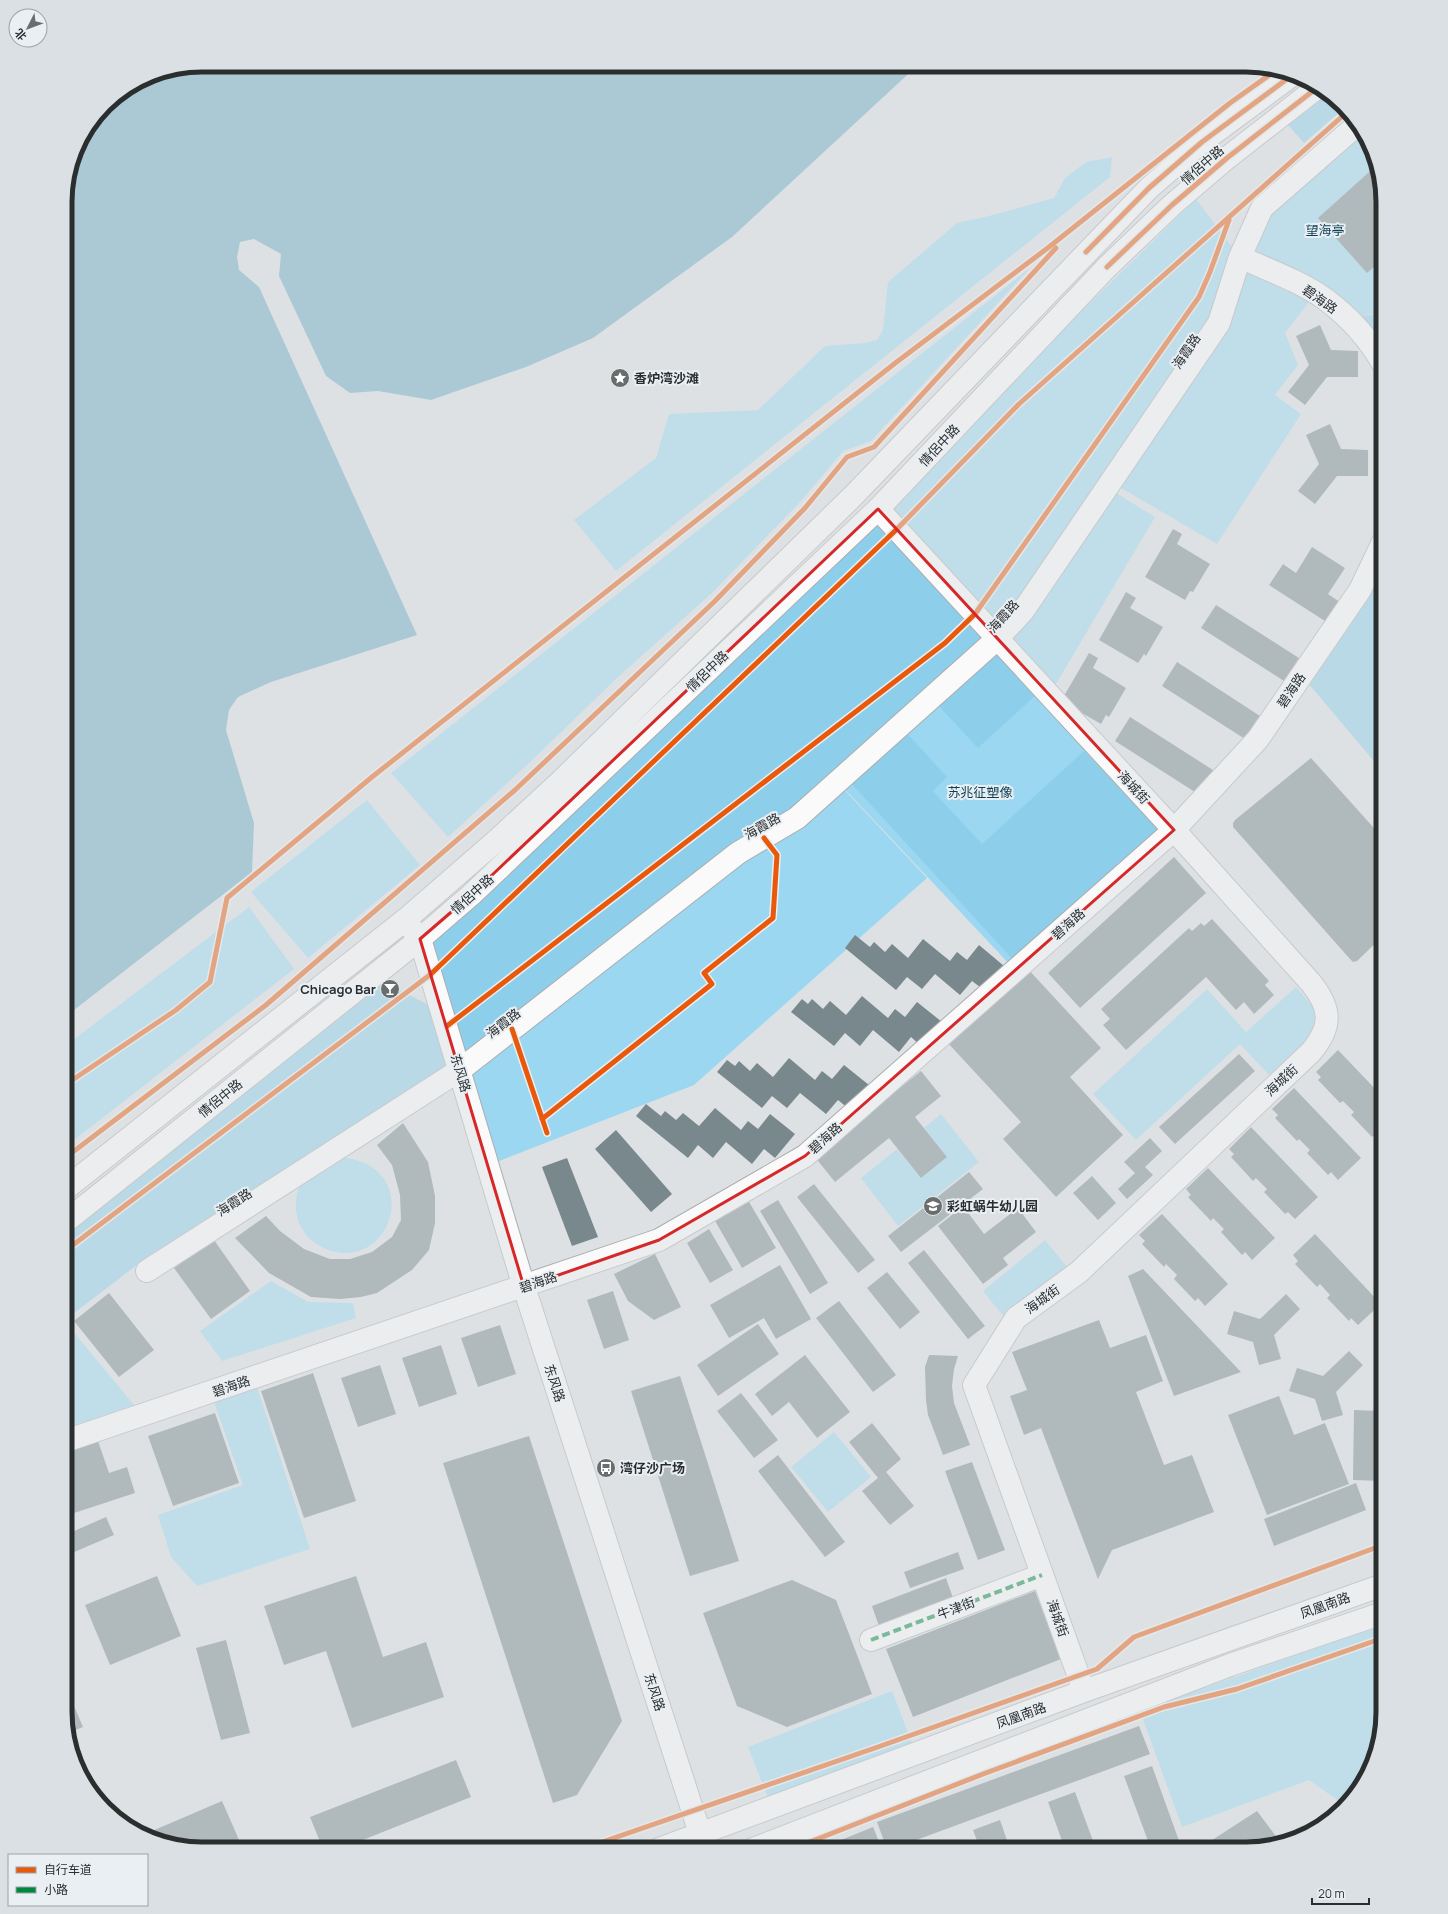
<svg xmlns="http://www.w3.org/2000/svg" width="1448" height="1914" viewBox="0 0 1448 1914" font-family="Manrope,'Noto Sans SC',sans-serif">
  <rect width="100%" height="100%" fill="#dee1e3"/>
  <path fill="#9bd7f1" d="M1360 126 1378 167 1383 202V312L1349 318 1241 256 1263 208Z
    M1112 157 1110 177 616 571 574 520 656 458 669 414 758 410 825 346 865 343 877 340 883 330 888 282 957 223 993 215 1054 198 1065 178 1086 162Z
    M1196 199 1239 256 1217 323 998 638 880 509Z
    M1030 268 871 441 843 451 801 501 712 593 617 678 527 765 448 837 391 773Z
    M1246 271 1309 302 1285 333 1298 365 1275 395 1301 414 1217 544 1116 485Z
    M1113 491 1155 517 1053 689 1007 639 1032 617Z
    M991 645 1154 825 1014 969 839 783Z
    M838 783 927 878 694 1085 489 1165 461 1070Z
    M367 800 420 865 308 958 251 892Z
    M249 907 294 969 65 1147V1046Z
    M1296 987 1317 1011 1313 1035 1269 1075 1240 1044 1136 1140 1093 1094 1207 989 1246 1032Z
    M941 1114 979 1162 898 1226 861 1178 897 1149 921 1178 947 1157 924 1128Z
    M338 1157C430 1163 390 1283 320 1246 306 1239 297 1224 296 1209 296 1201 296 1193 300 1186 302 1180 332 1162 338 1157Z
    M1045 1240 1068 1268 1005 1318 983 1291Z
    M271 1281 308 1302 353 1303 356 1318 222 1361 200 1331Z
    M72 1330 134 1405 65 1429V1335Z
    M256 1384 310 1549 197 1586 171 1557 158 1515 243 1485 213 1399Z
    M834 1432 871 1477 828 1512 791 1467Z
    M1383 1624V1712L1365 1780 1343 1804 1309 1780 1182 1827 1140 1711Z
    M892 1691 914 1748 770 1803 748 1747Z"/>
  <path fill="#8dcfeb" d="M1317 86 1342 110 1304 143 1278 114Z
    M1383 313V361L1350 318Z
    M877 512 996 639 796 816 460 1068 422 940Z
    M1383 545V772L1302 676Z
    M996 650 1037 694 978 748 937 704Z
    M904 730 947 777 933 791 982 844 1084 751 1160 832 1016 963 849 781Z
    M379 980 433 1007 450 1068 150 1255 65 1320V1220Z"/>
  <path fill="#6caac4" d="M202 65H918L732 237 593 338 526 367 431 400 378 391 350 393 326 376 279 276 281 254 254 239 240 242 237 257 239 270 259 287 417 635 271 682 238 697 229 710 226 730 254 823 252 872 65 1017V193L79 141 112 99 150 75Z"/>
  <path fill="#79888d" d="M1377 165 1383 202V259L1367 273 1318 218Z
    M1320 325 1331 350 1358 351V377H1327L1305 405 1288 392 1309 365 1296 336Z
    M1330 424 1341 449 1368 450V476H1337L1315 504 1298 491 1319 464 1306 435Z
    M1173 529 1182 534 1177 544 1210 564 1193 592 1190 591 1185 600 1145 577Z
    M1312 547 1345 568 1328 594 1341 603 1328 623 1269 585 1283 564 1296 573Z
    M1126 592 1136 598 1130 608 1163 627 1146 656 1144 654 1138 663 1099 640Z
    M1216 605 1299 658 1284 681 1201 628Z
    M1089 653 1098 658 1093 668 1126 688 1109 717 1106 715 1101 724 1061 701Z
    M1177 662 1260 716 1245 739 1162 686Z
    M1130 717 1213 770 1198 794 1115 741Z
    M1311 758 1374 828 1383 822V936L1357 961 1353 962 1350 959 1233 827V823L1235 820Z
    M1174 857 1206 893 1080 1008 1048 973Z
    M1212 919 1269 981 1265 985 1274 995 1254 1014 1244 1002 1236 1010 1206 977 1126 1050 1103 1025 1110 1019 1101 1009 1189 928 1192 931 1201 923 1204 926Z
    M855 935 870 947 874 942 885 952 892 944 908 958 923 939 950 961 957 952 967 960 979 945 1004 966 984 990 972 981 960 995 935 974 922 989 907 977 896 990 845 948Z
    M1027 968 1101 1048 1070 1077 1123 1135 1056 1197 1003 1139 1021 1122 947 1042Z
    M862 996 888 1018 895 1009 905 1017 917 1002 942 1022 922 1047 911 1037 899 1052 873 1030 860 1046 845 1033 834 1046 791 1012 802 999 808 1004 812 999 823 1009 830 1001 846 1015Z
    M1338 1050 1383 1097 1382 1142 1375 1135 1372 1137 1351 1115 1354 1112 1343 1101 1340 1103 1318 1080 1321 1077 1316 1072Z
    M1239 1054 1255 1071 1175 1144 1159 1127Z
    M789 1058 815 1080 822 1071 832 1079 844 1065 869 1085 849 1109 838 1100 826 1114 800 1093 787 1108 772 1096 762 1108 717 1072 727 1060 735 1066 739 1061 750 1071 757 1063 773 1077Z
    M921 1071 941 1096 915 1117 947 1157 921 1178 889 1138 835 1182 814 1156Z
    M1294 1088 1361 1158 1338 1180 1331 1172 1328 1175 1307 1153 1310 1150 1299 1139 1297 1141 1275 1118 1278 1115 1272 1109Z
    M646 1104 661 1116 665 1111 676 1120 683 1113 699 1126 715 1108 741 1130 748 1121 758 1129 770 1114 795 1134 775 1158 764 1149 752 1164 726 1142 713 1158 698 1145 688 1158 636 1116Z
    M403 1123 428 1162 435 1196V1223L429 1250 412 1270 377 1293 361 1297 340 1299 311 1297 269 1273 235 1238 266 1216 280 1231 304 1249 330 1259H350L372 1252 392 1237 401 1220 400 1195 392 1165 377 1145Z
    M1251 1127 1318 1197 1295 1219 1288 1212 1285 1214 1264 1192 1267 1189 1256 1178 1253 1181 1231 1157 1234 1154 1229 1149Z
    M616 1130 672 1194 651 1212 595 1149Z
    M1150 1138 1162 1151 1145 1167 1153 1175 1127 1199 1118 1189 1135 1173 1124 1162Z
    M567 1158 598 1237 572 1246 542 1167Z
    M1208 1168 1275 1238 1252 1260 1245 1252 1242 1255 1221 1232 1224 1229 1213 1218 1211 1221 1188 1197 1191 1195 1186 1189Z
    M969 1172 983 1189 901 1252 888 1236Z
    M1092 1176 1116 1203 1098 1220 1073 1193Z
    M814 1184 875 1260 858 1273 797 1197Z
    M748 1200 776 1248 742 1268 714 1219Z
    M778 1200 828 1283 810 1294 760 1211Z
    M963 1206 984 1234 1018 1208 1036 1232 1003 1258 1008 1265 983 1284 938 1226Z
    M1162 1214 1228 1284 1205 1306 1198 1298 1195 1301 1174 1279 1177 1275 1166 1264 1164 1267 1142 1244 1145 1241 1139 1235Z
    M709 1229 733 1270 710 1283 687 1243Z
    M1315 1234 1381 1304 1358 1325 1351 1318 1349 1321 1327 1298 1330 1295 1320 1284 1317 1287 1295 1264 1298 1261 1293 1255Z
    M214 1240 250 1291 211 1319 174 1268Z
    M924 1250 985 1326 968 1339 908 1263Z
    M655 1254 681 1307 654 1320 628 1301 614 1274Z
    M780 1265 811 1319 776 1339 764 1318 729 1338 710 1305Z
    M1143 1269 1241 1372 1174 1396 1128 1276Z
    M887 1272 920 1312 900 1329 867 1288Z
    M613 1291 629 1340 604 1349 587 1300Z
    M109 1293 154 1350 119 1377 74 1321Z
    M1286 1294 1300 1309 1274 1335 1281 1359 1259 1365 1253 1342 1227 1334 1234 1311 1260 1319Z
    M839 1301 896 1375 873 1392 816 1318Z
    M1381 1319H1383V1481L1353 1480 1354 1410 1379 1411Z
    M1099 1320 1110 1348 1146 1335 1163 1381 1136 1392 1164 1465 1192 1455 1214 1512 1112 1550 1098 1579 1041 1428 1024 1435 1010 1396 1027 1390 1012 1352Z
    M758 1324 779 1354 718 1396 697 1365Z
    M500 1325 516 1374 478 1387 461 1338Z
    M441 1345 457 1394 419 1407 402 1358Z
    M1349 1351 1363 1365 1336 1392 1343 1415 1322 1421 1315 1399 1289 1391 1297 1368 1323 1376Z
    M805 1355 850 1412 817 1438 789 1402 772 1416 755 1394Z
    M929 1355 958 1356 954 1369 952 1386 954 1403 970 1445 943 1455 928 1415 926 1400 925 1367Z
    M380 1365 396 1414 358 1427 341 1378Z
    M313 1373 356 1501 304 1518 261 1391Z
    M680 1376 739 1561 690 1576 631 1391Z
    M741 1393 778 1440 754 1458 717 1411Z
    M1279 1396 1294 1435 1325 1423 1349 1484 1267 1515 1228 1415Z
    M215 1413 239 1483 173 1506 148 1436Z
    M872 1423 901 1459 886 1472 914 1506 890 1525 862 1491 878 1478 849 1442Z
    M529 1436 622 1721 577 1795 553 1803 443 1463Z
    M98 1441 109 1473 127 1467 135 1493 65 1516V1488L74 1485 65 1453Z
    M778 1455 845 1542 825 1557 758 1471Z
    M972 1462 1005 1550 978 1560 945 1471Z
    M1356 1483 1366 1510 1274 1546 1264 1519Z
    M106 1517 114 1535 65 1556V1535Z
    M958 1552 964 1569 910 1588 904 1572Z
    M157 1576 181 1636 110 1665 85 1605Z
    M356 1576 383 1657 426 1642 444 1697 352 1728 326 1651 284 1665 264 1606Z
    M946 1578 954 1601 880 1629 872 1606Z
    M792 1580 836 1600 872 1694 787 1727 737 1706 703 1613Z
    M1035 1591 1061 1659 913 1717 886 1649Z
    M226 1640 250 1733 221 1740 196 1648Z
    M65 1685 83 1727 68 1733 65 1712Z
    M1139 1726 1150 1754 892 1849H887L877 1822Z
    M456 1760 471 1797 340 1849H323L310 1817Z
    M1152 1766 1182 1849H1151L1124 1776Z
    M1075 1792 1096 1849H1065L1048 1802Z
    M222 1801 243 1849H202L145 1834Z
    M1257 1811 1281 1843 1246 1849H1215L1209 1842Z
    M1000 1820 1010 1849H980L973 1830Z
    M873 1827 882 1849H819Z"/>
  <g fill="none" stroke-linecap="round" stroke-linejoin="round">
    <defs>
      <path id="minor" d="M1240 257C1268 270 1300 281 1325 299 1348 316 1369 339 1383 364
        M878 509 1174 830 1311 983C1331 1008 1333 1026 1311 1052L1079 1272 1016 1318 974 1385 1084 1691
        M405 920 420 939 524 1287 705 1849
        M147 1271 460 1070 738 853 797 818 997 639 1023 611 1219 323 1240 257 1262 208 1358 124
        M65 1441 659 1240 805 1156 1174 830 1258 739 1360 590 1383 542
        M871 1640 1042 1575"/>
      <path id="major" d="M659 1849 1084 1691 1383 1585
        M753 1849 1230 1665 1383 1613"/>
      <path id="highway" d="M65 1189 405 920 496 841 561 781 854 495 1149 188 1202 142 1291 76
        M65 1222 420 939 471 895 878 509 1107 267 1172 205 1227 158 1318 87"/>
    </defs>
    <use href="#minor" stroke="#abadaf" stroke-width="24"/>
    <use href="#major" stroke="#abadaf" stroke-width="24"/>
    <use href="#highway" stroke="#abadaf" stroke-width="24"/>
    <use href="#minor" stroke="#fafafb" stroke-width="22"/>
    <use href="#major" stroke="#fafafb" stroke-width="22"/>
    <use href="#highway" stroke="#fafafb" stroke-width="22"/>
    <path stroke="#00873e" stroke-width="4" stroke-dasharray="8 4" stroke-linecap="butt" d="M871 1640 1042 1575"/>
    <defs>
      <path id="cycleway" d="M1086 252 1149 188 1202 142 1291 76
        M1107 267 1172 205 1227 158 1318 87
        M447 1026 945 643 975 614 1199 297 1210 272 1229 220
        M512 1029 547 1133
        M65 1085 176 1010 210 982 227 898 372 777 894 364 1049 247 1230 103 1275 71
        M542 1119 712 984 704 973 773 918 777 855 764 838
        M65 1158 266 1005 515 790 714 602 805 508 847 457 874 447 1056 248
        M65 1251 431 974 897 529 1019 404 1346 113
        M582 1849 875 1748 1097 1669 1134 1637 1383 1545
        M792 1849 983 1774 1164 1707 1237 1689 1383 1638"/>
    </defs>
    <use href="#cycleway" stroke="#e9eff3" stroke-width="8"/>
    <use href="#cycleway" stroke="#e8590c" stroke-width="5"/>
  </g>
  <path d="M0 0H1448V1914H0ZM878 509 1174 830 805 1156 659 1240 524 1287 420 939 471 895Z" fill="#dee1e3" fill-opacity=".55" fill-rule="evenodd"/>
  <path fill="none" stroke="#d62828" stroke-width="3" stroke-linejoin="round" d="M878 509 1174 830 805 1156 659 1240 524 1287 420 939 471 895Z"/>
  <defs>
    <symbol id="sight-disc" viewBox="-11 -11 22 22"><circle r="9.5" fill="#6a6d6e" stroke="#e9eff3"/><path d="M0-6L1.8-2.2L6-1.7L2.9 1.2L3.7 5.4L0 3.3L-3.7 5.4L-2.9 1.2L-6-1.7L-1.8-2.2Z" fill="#fff"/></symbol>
    <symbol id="bar-disc" viewBox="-11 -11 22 22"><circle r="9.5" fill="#6a6d6e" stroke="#e9eff3"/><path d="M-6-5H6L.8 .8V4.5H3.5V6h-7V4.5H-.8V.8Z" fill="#fff"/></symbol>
    <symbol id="school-disc" viewBox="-11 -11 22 22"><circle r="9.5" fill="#6a6d6e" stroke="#e9eff3"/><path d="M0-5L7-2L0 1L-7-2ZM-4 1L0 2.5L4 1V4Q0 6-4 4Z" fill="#fff"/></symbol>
    <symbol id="bus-disc" viewBox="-11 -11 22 22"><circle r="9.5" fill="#6a6d6e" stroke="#e9eff3"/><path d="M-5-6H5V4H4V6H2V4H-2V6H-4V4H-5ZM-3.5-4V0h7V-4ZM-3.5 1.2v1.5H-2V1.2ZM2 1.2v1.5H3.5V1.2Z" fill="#fff"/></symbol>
  </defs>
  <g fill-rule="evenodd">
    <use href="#sight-disc" x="609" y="367" width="22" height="22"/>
    <use href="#bar-disc" x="379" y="978" width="22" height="22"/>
    <use href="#school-disc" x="922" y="1195" width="22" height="22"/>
    <use href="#bus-disc" x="595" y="1457" width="22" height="22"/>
  </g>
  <g text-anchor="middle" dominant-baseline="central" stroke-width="4" stroke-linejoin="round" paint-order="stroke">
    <g font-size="13" fill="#2b2e2f" stroke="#e9eff3">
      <text transform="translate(1202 165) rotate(-41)">情侶中路</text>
      <text transform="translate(1320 299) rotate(35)">碧海路</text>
      <text transform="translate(1186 351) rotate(-56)">海霞路</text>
      <text transform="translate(939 445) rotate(-47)">情侶中路</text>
      <text transform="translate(1003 616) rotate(-48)">海霞路</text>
      <text transform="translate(707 671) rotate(-44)">情侶中路</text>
      <text transform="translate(1291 690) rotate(-56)">碧海路</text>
      <text transform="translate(1134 787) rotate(47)">海城街</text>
      <text transform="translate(762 826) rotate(-30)">海霞路</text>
      <text transform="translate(472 894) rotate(-42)">情侶中路</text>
      <text transform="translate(1068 924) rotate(-42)">碧海路</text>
      <text transform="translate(503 1023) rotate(-38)">海霞路</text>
      <text transform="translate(461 1073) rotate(73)">东风路</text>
      <text transform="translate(1281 1080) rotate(-43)">海城街</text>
      <text transform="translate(220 1098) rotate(-39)">情侶中路</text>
      <text transform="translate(825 1138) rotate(-42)">碧海路</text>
      <text transform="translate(234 1202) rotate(-33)">海霞路</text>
      <text transform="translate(538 1282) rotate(-19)">碧海路</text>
      <text transform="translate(1042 1299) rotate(-36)">海城街</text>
      <text transform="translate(555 1383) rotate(72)">东风路</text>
      <text transform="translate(231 1386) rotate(-19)">碧海路</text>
      <text transform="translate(1325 1605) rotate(-20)">凤凰南路</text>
      <text transform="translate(956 1608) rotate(-21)">牛津街</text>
      <text transform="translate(1058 1618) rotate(70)">海城街</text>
      <text transform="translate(655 1692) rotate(72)">东风路</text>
      <text transform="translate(1021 1715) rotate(-20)">凤凰南路</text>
    </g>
    <g font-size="13" fill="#0c3f53" stroke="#e9eff3">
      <text x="1325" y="230">望海亭</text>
      <text x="980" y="792">苏兆征塑像</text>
    </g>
    <g font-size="13" font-weight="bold" fill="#2b2e2f" stroke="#e9eff3" text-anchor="start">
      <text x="634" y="378">香炉湾沙滩</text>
      <text x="376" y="989" text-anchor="end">Chicago Bar</text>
      <text x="947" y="1206">彩虹蜗牛幼儿园</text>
      <text x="620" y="1468">湾仔沙广场</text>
    </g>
  </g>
  <path d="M0 0H1448V1914H0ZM202 72H1246A130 130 0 0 1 1376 202V1712A130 130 0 0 1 1246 1842H202A130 130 0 0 1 72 1712V202A130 130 0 0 1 202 72Z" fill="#dae0e3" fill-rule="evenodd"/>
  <path fill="none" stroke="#2b2e2f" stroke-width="5" d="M202 72H1246A130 130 0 0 1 1376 202V1712A130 130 0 0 1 1246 1842H202A130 130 0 0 1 72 1712V202A130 130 0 0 1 202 72Z"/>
  <rect x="8" y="1854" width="140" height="52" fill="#e9eff3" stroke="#9da2a5"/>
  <rect x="16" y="1867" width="20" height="6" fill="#e8590c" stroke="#9da2a5"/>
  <text x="44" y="1874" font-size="12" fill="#2b2e2f">自行车道</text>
  <rect x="16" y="1887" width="20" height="6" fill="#00873e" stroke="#9da2a5"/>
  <text x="44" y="1894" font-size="12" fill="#2b2e2f">小路</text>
  <g transform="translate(28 28) rotate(228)"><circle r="19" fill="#e9eff3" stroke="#9da2a5"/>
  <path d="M0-3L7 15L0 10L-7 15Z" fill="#6a6d6e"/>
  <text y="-6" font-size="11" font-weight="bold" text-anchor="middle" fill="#2b2e2f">北</text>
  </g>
  <path d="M1312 1898v6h57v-6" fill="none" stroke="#2b2e2f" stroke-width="2"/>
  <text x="1318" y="1898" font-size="12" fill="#2b2e2f" stroke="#e9eff3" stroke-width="3" paint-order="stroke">20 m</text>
</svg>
